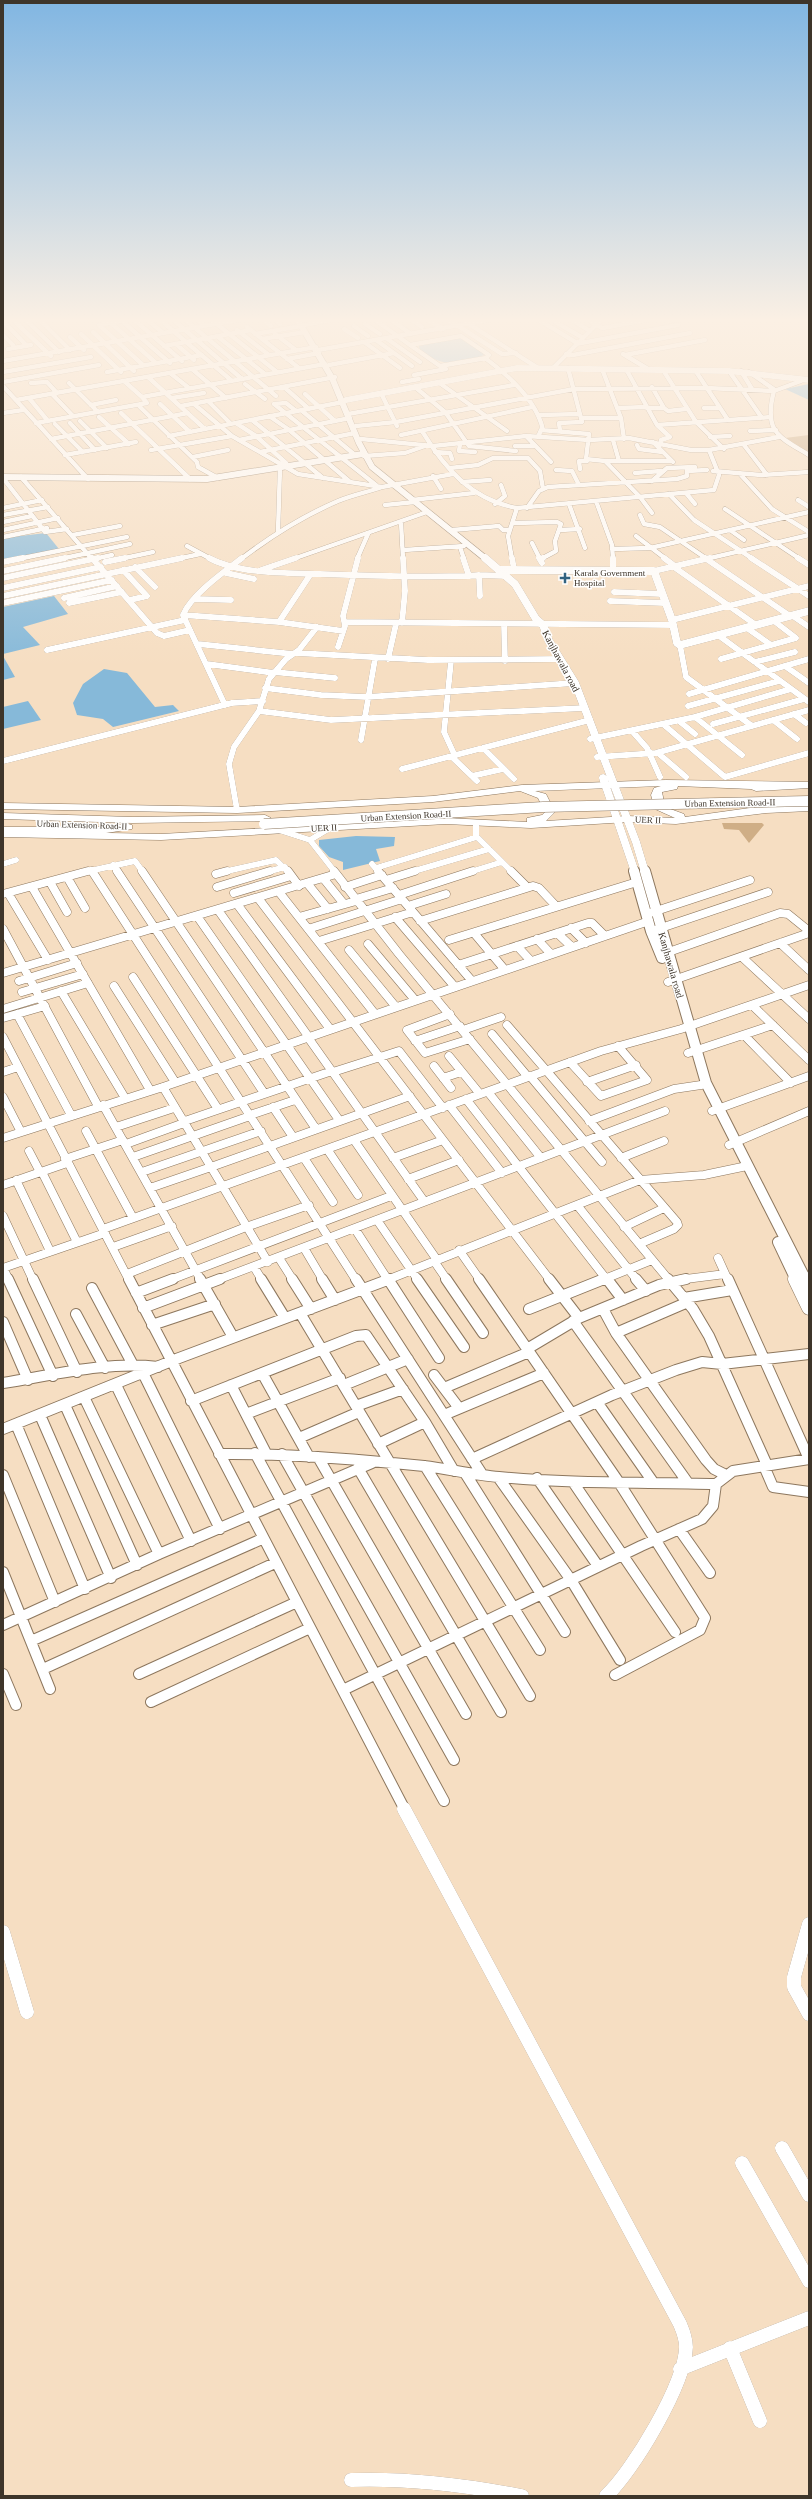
<svg xmlns="http://www.w3.org/2000/svg" width="812" height="2499" viewBox="0 0 812 2499" font-family="Georgia,serif">
  <rect width="100%" height="100%" fill="#f6dec2"/>
  <path fill="#cfae86" d="M809 435V453L785 438Z
    M722 823H762L764 825 749 843 739 830 724 829Z"/>
  <path fill="#86b9d9" d="M460 337 477 343 484 355C458 366 444 367 420 351L419 346Z
    M809 384V400L785 389Z
    M46 533 59 549 3 561V538Z
    M54 596 68 614 23 627 40 645 3 654V607Z
    M3 656 15 677 3 680Z
    M104 669 127 673 155 707 173 705 179 711 113 727 103 719 77 715 73 703 83 684Z
    M28 701 41 720 3 729V707Z
    M356 836 395 837 394 846 376 849 380 861 343 870V862L329 857 319 846V840Z"/>
  <g fill="none" stroke-linecap="round" stroke-linejoin="round">
    <defs>
      <path id="minor-far4" d="M23 317 59 352
        M37 317 70 350
        M131 317 182 361
        M142 317 99 325 143 365
        M144 317 163 333
        M157 317 186 342 164 346
        M170 317 242 379
        M182 317 276 396
        M194 317 205 326
        M208 317 277 372
        M261 317 271 326
        M271 317 280 324
        M371 317 410 345
        M387 317 411 334
        M408 317 422 327
        M424 317 443 329
        M444 317 502 354 516 353
        M534 317 577 343
        M547 317 583 338
        M567 317 590 331
        M584 317 602 328
        M11 318 51 356
        M3 321 27 346
        M122 321 170 363
        M669 321 688 317
        M111 323 156 363
        M365 324 380 334
        M469 324 538 368
        M304 325 346 317
        M354 326 368 336
        M247 327 299 368
        M603 328 662 317
        M344 329 358 338
        M237 330 269 355
        M93 332 134 371
        M81 334 121 372
        M255 334 301 326
        M275 334 296 350
        M3 335 13 345
        M217 336 265 374
        M461 336 489 355 486 358 440 366 410 345Z
        M70 337 84 350
        M386 338 420 362
        M262 339 305 332
        M376 340 412 366
        M364 342 400 368
        M176 344 194 360
        M576 344 678 325
        M8 349 31 345
        M318 350 505 317
        M566 354 573 355 690 333
        M623 354 648 369
        M625 355 705 340
        M485 358C508 375 537 401 543 430
        M287 359 319 353
        M3 361 255 317
        M329 365 394 353
        M553 368 604 317
        M192 369 226 398
        M602 369 621 418 624 439
        M626 369 657 425 670 437 661 440V443
        M663 370 696 422 724 449
        M695 370 728 420
        M729 371 762 418
        M741 371 752 389
        M3 372 91 357
        M107 372 202 355
        M749 372 775 390
        M170 373 189 388
        M414 375 446 369
        M148 377 205 429
        M231 380 186 342 251 330
        M124 381 142 397 325 364
        M801 381 774 391C763 432 779 437 809 455
        M3 382 99 365
        M402 382 419 379
        M438 382 507 431
        M31 383 47 382 57 393
        M69 383 98 412
        M245 384 265 399
        M3 386 88 479
        M284 387 309 409
        M415 387 445 412 469 446 516 451
        M652 387 664 408
        M381 393 397 426
        M52 394 73 416
        M305 394 335 421
        M29 398 48 421
        M172 398 204 393
        M16 400 316 347
        M208 401 231 424
        M160 404 190 432
        M194 404 232 436 298 474 382 487 453 474
        M91 405 116 400
        M181 406 335 377
        M140 407 197 462 198 467 218 478
        M618 408 646 407
        M647 408H664L668 411 686 409
        M704 408H720
        M301 410 355 455
        M296 411 286 403 274 404 376 485
        M3 413 23 410
        M121 413 190 479
        M348 414 514 385
        M540 415 580 414
        M269 416 288 429 349 481
        M99 417 129 444
        M581 418H621
        M252 420 323 478
        M80 421 107 448
        M36 423 147 403 142 397
        M70 423 95 450
        M236 423 256 436 286 463
        M55 424 83 452
        M657 425 771 417
        M356 426 396 422 574 389 706 388 774 391
        M422 431C445 469 472 500 517 508L714 490 719 475 709 450
        M560 431 559 423 582 422 568 368
        M750 431 776 430
        M401 435 532 407
        M169 436 343 402
        M526 436 551 462
        M538 437 541 430 589 434 586 459 605 461
        M710 437 730 436
        M51 439 188 413
        M361 439 433 446 526 436 589 440 629 438 691 450H709L779 437
        M239 440 350 418
        M613 440 619 461
        M653 442 673 462
        M460 444 459 451 475 452
        M637 445 639 449 662 452
        M744 445 767 475
        M515 446H533
        M151 450 232 436
        M260 452 355 433
        M435 452 450 453 452 459
        M65 455 136 442
        M364 456 405 453 425 446
        M193 457 228 450
        M450 468 478 465 493 458H528L540 471 543 489
        M580 469 579 461H587
        M556 470 572 471 579 485
        M713 471 761 475 809 472
        M635 473 661 471
        M741 475 772 509 809 532
        M433 476 441 489
        M21 477 92 559
        M3 478 45 532 67 529
        M652 481 667 468 695 467
        M462 482 490 480
        M686 493 695 504
        M669 494 694 520 753 559
        M412 500 474 493
        M798 500 809 507
        M596 501 612 545 613 559
        M495 504 505 496 501 485
        M569 504 585 548
        M385 505 415 502
        M3 508 42 500
        M527 508 539 491 548 487 677 479 687 476V471L707 470
        M725 509 800 559
        M652 513 640 497 605 461H671
        M3 515 48 507
        M640 515 644 524 660 527 707 559
        M3 522 32 516
        M401 522 403 559
        M514 523 557 522 561 524 555 541 556 551 541 559
        M3 530 58 518
        M452 530 499 526 503 530H510
        M560 530 580 529
        M730 530 744 540
        M278 531 280 468
        M73 535 120 526
        M636 536 666 559
        M3 537 47 528
        M532 543 540 559
        M187 546 211 559
        M460 547 464 559
        M612 549 650 548 809 512
        M404 550 464 546
        M18 559 127 537
        M60 559 130 544
        M94 559 112 555
        M120 559 153 552
        M177 559 200 554
        M241 559C271 536 303 516 338 501 352 495 368 492 382 487
        M293 559 427 512
        M357 559 368 534
        M512 559 508 536 517 508
        M706 559 809 535"/>
      <path id="minor-far3" d="M92 558 157 633 164 636 190 630
        M209 558C238 574 286 573 320 574 369 576 419 577 469 576L463 558
        M512 558 514 569
        M539 558 542 563
        M613 558V570
        M664 558 676 567
        M705 558 790 616
        M751 558 809 596
        M798 558 809 565
        M541 559 543 558
        M3 562 23 558
        M105 562 125 558
        M135 567 155 587
        M674 567 756 625
        M123 570 147 596 130 600
        M261 570 296 558
        M3 571 65 558
        M654 571 710 558
        M226 573 254 579
        M479 575 507 576
        M469 576 479 575 480 596
        M3 578 98 558
        M3 588 101 567
        M614 592 662 594
        M3 596 182 558
        M64 598 117 586
        M195 599 231 600
        M610 601 664 603
        M3 603 112 580
        M69 603 122 592
        M183 615 279 622 343 631
        M793 616 809 627
        M672 620 809 586
        M279 622 310 575
        M345 622 673 625
        M402 623 405 591 403 558
        M504 624 505 661
        M747 628 771 645
        M718 635 809 702
        M198 644 293 654
        M680 645 686 677 752 726
        M338 647 345 626 343 616 358 558
        M47 650 185 620
        M296 653 428 660 560 659
        M388 659 396 624
        M721 659 796 638 774 621
        M451 661 444 732 455 756
        M755 662 795 652
        M207 664 274 673
        M785 666 809 683
        M274 672 335 678
        M265 688 321 695 367 697 575 683
        M689 694 809 659
        M225 705 183 615C191 595 225 571 242 558
        M688 706 779 681
        M259 711 331 720 585 708
        M794 714 806 723
        M695 717 742 755
        M773 720 797 739
        M679 721 695 734
        M663 724 725 777 809 753
        M713 724 804 699
        M632 731 647 748 660 777
        M590 739 695 717 791 689
        M361 740 375 659
        M483 748 514 779
        M658 753 686 777
        M452 757 477 781
        M597 757 656 753 809 710
        M3 761 232 703 263 701
        M402 769 590 720
        M472 776 503 769
        M237 810 229 764 234 747 259 711 269 679 286 659 299 650 317 627
        M476 824V836L512 872
        M279 830 310 840 335 872
        M310 840 330 828
        M3 864 16 860
        M372 864 379 872
        M113 865 118 872
        M376 868 477 837
        M91 870 93 872
        M85 872 135 861 143 872
        M223 872 276 860 288 872
        M267 872 285 867
        M411 872 489 849
        M470 872 502 862"/>
      <path id="minor-far2" d="M92 871 356 1280
        M117 871 264 1093
        M142 871 316 1129
        M288 871 299 886
        M334 871 399 954 669 1280
        M378 871 472 981
        M511 871 527 887
        M216 874 227 871
        M67 877 85 908
        M323 878 344 904
        M386 880 415 871
        M50 882 67 912
        M307 883 328 909
        M32 887 150 1090
        M217 887 270 871
        M345 887 382 875
        M279 892 375 1014
        M8 893 48 960
        M234 893 291 876
        M3 894 88 871
        M399 895 473 871
        M258 898 550 1280
        M356 899 393 888
        M237 904 330 1029
        M408 906 446 894
        M218 910 308 1036
        M647 914 750 880
        M197 916 339 1120
        M299 917 356 901
        M395 917 455 987
        M420 921 533 886 539 888 556 906
        M571 928 586 943
        M3 929 98 1106
        M308 929 402 899
        M655 930 768 892
        M474 933 505 970
        M557 933 572 947
        M537 939 551 954
        M449 940 637 882
        M319 941 413 912
        M780 943 809 970
        M368 944 415 1000
        M517 946 531 961
        M349 950 396 1007
        M663 954 780 913 788 914 809 931
        M742 957 809 1019
        M458 965 588 923H592L605 936
        M3 973 336 874
        M133 977 218 1109
        M19 981 77 963
        M668 982 809 933
        M114 986 175 1082
        M61 991 125 1098
        M22 992 83 974
        M752 1005 809 1060
        M3 1009 88 983
        M17 1014 71 1115
        M450 1014 407 1030 425 1053 470 1039
        M3 1018 45 1006
        M507 1025 677 1222 678 1225 674 1229 639 1244
        M463 1030 501 1017
        M492 1034 528 1077
        M307 1036 424 1201
        M745 1036 791 1083
        M3 1037 129 1280
        M415 1041 460 1026
        M688 1053 773 1025
        M449 1056 480 1094
        M570 1062 601 1096 647 1080 618 1046
        M434 1066 451 1088
        M3 1072 18 1067
        M333 1072 399 1051 443 1108
        M530 1076 602 1162
        M443 1078 461 1072
        M587 1082 636 1065
        M488 1092 541 1158
        M3 1097 21 1132
        M466 1099 607 1280
        M103 1105 201 1280
        M449 1105 502 1173
        M273 1107 293 1137
        M712 1111 809 1076
        M250 1115 295 1100
        M589 1121 674 1089 701 1085
        M182 1122 332 1071
        M116 1127 174 1108
        M86 1131 133 1218
        M3 1138 163 1087 649 921
        M354 1140 437 1260
        M126 1144 184 1123
        M729 1145 809 1111
        M327 1149 358 1195
        M29 1151 40 1172
        M133 1157 250 1116
        M304 1158 333 1202
        M393 1158 443 1140
        M621 1158 664 1141
        M65 1159 123 1140
        M42 1172 77 1242
        M142 1172 261 1131
        M408 1179 459 1160
        M16 1180 50 1251
        M3 1185 67 1163
        M150 1188 211 1167 163 1087
        M577 1205 637 1280
        M3 1216 33 1280
        M377 1220 418 1280
        M624 1227 664 1208
        M103 1229 601 1051 681 1029 809 985
        M355 1229 388 1280
        M113 1247 172 1226
        M304 1248 323 1280
        M459 1250 480 1280
        M279 1258 293 1280
        M718 1258 728 1280
        M434 1261 447 1280
        M268 1262 211 1167 410 1096
        M254 1267 262 1280
        M3 1268 9 1280
        M3 1268 105 1233
        M127 1274 246 1227 309 1205
        M170 1280 391 1196
        M217 1280 665 1111
        M387 1280 640 1180 704 1175 747 1166
        M602 1280 652 1260
        M678 1280 725 1274"/>
      <path id="minor-far1" d="M8 1279 53 1376
        M33 1279 77 1372
        M129 1279 405 1810
        M200 1279 233 1337
        M261 1279 285 1318
        M292 1279 311 1309
        M322 1279 335 1300
        M356 1279 482 1474
        M388 1279 439 1358
        M417 1279 464 1347
        M446 1279 483 1333
        M479 1279 618 1481 705 1618 700 1630 615 1675
        M549 1279 579 1318
        M607 1279 623 1300
        M636 1279 646 1291
        M668 1279 693 1309 709 1336 767 1465
        M728 1279 809 1459
        M92 1288 133 1365
        M136 1293 173 1279
        M684 1298 732 1290
        M143 1308 220 1279
        M529 1309 604 1279
        M603 1309 616 1333 706 1460 714 1469 726 1475
        M300 1313 530 1696
        M76 1314 105 1368
        M573 1321 688 1483
        M3 1322 28 1380
        M152 1325 215 1304
        M616 1333 688 1302
        M527 1349 579 1318 659 1285 686 1279
        M143 1373 220 1529
        M262 1373 309 1457
        M434 1375 459 1408
        M3 1383C54 1375 106 1361 158 1367
        M116 1385 191 1541
        M231 1385 266 1453
        M344 1385 408 1359
        M444 1388 529 1352
        M84 1397 159 1554
        M191 1401 356 1336 366 1335 425 1422 454 1471
        M597 1402 653 1482
        M65 1405 137 1565
        M356 1406 403 1389
        M246 1414 340 1378
        M40 1415 111 1578
        M444 1415 544 1373
        M16 1424 85 1589
        M3 1429 179 1358 390 1279
        M299 1438 359 1412
        M378 1444 425 1422
        M255 1453 444 1801
        M219 1454C287 1453 356 1459 424 1466 449 1469 474 1475 499 1477 571 1484 644 1482 716 1484
        M282 1454 454 1760
        M318 1457 466 1714
        M472 1459 612 1395 676 1370 702 1362 722 1364 809 1354
        M425 1466 540 1650
        M764 1466 773 1487 809 1492
        M358 1468 501 1712
        M465 1473 565 1632
        M3 1475 55 1602
        M498 1477 571 1580 620 1660
        M537 1478 598 1566
        M573 1482 675 1632
        M679 1529 710 1573
        M3 1572 50 1689
        M3 1625 159 1554 372 1463
        M31 1641 262 1539
        M43 1669 275 1563
        M3 1674 16 1705
        M139 1674 297 1602
        M343 1690 641 1546 702 1519 713 1506 716 1484 733 1471 809 1459
        M151 1702 310 1628"/>
      <path id="minor" d="M404 1809 680 2324C683 2331 686 2339 686 2347 685 2384 633 2471 606 2496
        M809 1924 794 1977V1987L809 2014
        M3 1932 27 2012
        M782 2148 809 2195
        M742 2163 809 2281
        M730 2348 760 2421
        M680 2369 809 2318
        M351 2480C409 2478 465 2485 522 2496"/>
      <path id="tertiary-far1" d="M346 400 517 368 729 371 809 380"/>
      <path id="tertiary" d="M500 570 654 571 672 620 677 643 680 645 809 611"/>
      <path id="secondary-far3" d="M296 317 332 378 359 443 372 467 486 559
        M3 477 207 479 363 454"/>
      <path id="secondary-far2" d="M485 558 515 584 536 619 543 625 549 641 575 683 636 842 645 872
        M603 778 635 872"/>
      <path id="secondary-far1" d="M634 871 651 931 662 958
        M645 871 706 1083 806 1280
        M778 1242 796 1280"/>
      <path id="secondary" d="M795 1279 809 1308
        M805 1279 809 1286"/>
      <path id="primary" d="M666 780 809 782V788L756 791 751 789 678 786 677 789 662 792 665 807 684 814 685 817 757 807 809 805V811L766 813 676 824 627 822 531 828 446 824 161 840 3 837V831L161 834 446 818 527 822V818L542 815 545 812 538 798 520 791 433 802 237 813 3 809V803L237 807 433 796 522 785ZM661 786 654 788 651 795 655 809 675 818 627 816 546 821 555 812 546 794 535 791Z"/>
      <path id="trunk" d="M3 813 132 817 265 815 271 818 265 821 132 823 3 819Z
        M128 824 132 825V829L106 833H3V827H106Z"/>
    </defs>
    <use href="#minor-far4" stroke="#8d775e" stroke-width="5"/>
    <use href="#minor-far3" stroke="#8d775e" stroke-width="6"/>
    <use href="#minor-far2" stroke="#8d775e" stroke-width="9"/>
    <use href="#minor-far1" stroke="#8d775e" stroke-width="12"/>
    <use href="#minor" stroke="#8d775e" stroke-width="14"/>
    <use href="#tertiary-far1" stroke="#8d775e" stroke-width="6"/>
    <use href="#tertiary" stroke="#8d775e" stroke-width="8"/>
    <use href="#secondary-far3" stroke="#8d775e" stroke-width="7"/>
    <use href="#secondary-far2" stroke="#8d775e" stroke-width="8"/>
    <use href="#secondary-far1" stroke="#8d775e" stroke-width="12"/>
    <use href="#secondary" stroke="#8d775e" stroke-width="15"/>
    <use href="#primary" stroke="#8d775e" stroke-width="1"/>
    <use href="#trunk" stroke="#8d775e" stroke-width="1"/>
    <use href="#minor-far4" stroke="#fff" stroke-width="4.5"/>
    <use href="#minor-far3" stroke="#fff" stroke-width="6"/>
    <use href="#minor-far2" stroke="#fff" stroke-width="8"/>
    <use href="#minor-far1" stroke="#fff" stroke-width="10"/>
    <use href="#minor" stroke="#fff" stroke-width="14"/>
    <use href="#tertiary-far1" stroke="#fff" stroke-width="6"/>
    <use href="#tertiary" stroke="#fff" stroke-width="8"/>
    <use href="#secondary-far3" stroke="#fff" stroke-width="6"/>
    <use href="#secondary-far2" stroke="#fff" stroke-width="8"/>
    <use href="#secondary-far1" stroke="#fff" stroke-width="10"/>
    <use href="#secondary" stroke="#fff" stroke-width="14"/>
    <use href="#primary" fill="#fff" fill-rule="evenodd"/>
    <use href="#trunk" fill="#fff" fill-rule="evenodd"/>
    <defs>
      <path id="trunk-bridge" d="M264 824 543 807 809 801"/>
    </defs>
    <use href="#trunk-bridge" stroke="#8d775e" stroke-width="11" stroke-linecap="butt"/>
    <use href="#trunk-bridge" stroke="#fff" stroke-width="10"/>
  </g>
  <linearGradient id="sky" x2="0" y2="1"><stop stop-color="#81b6e2"/><stop offset="0.48" stop-color="#fbf0e4"/><stop offset="1" stop-color="#fbf0e4" stop-opacity="0"/></linearGradient>
  <rect width="812" height="667" fill="url(#sky)"/>
  <path fill="#316280" stroke="#fff" stroke-width="1.5" d="M563 572h4v4h4v4h-4v4h-4v-4h-4v-4h4z"/>
  <g text-anchor="middle" dominant-baseline="central" stroke-width="3" stroke-linejoin="round" paint-order="stroke">
    <g font-size="9" fill="#3e352a" stroke="#fff" text-anchor="start">
      <text x="574" y="573">Karala Government<tspan x="574" dy="10">Hospital</tspan></text>
    </g>
    <g font-size="9" fill="#3e352a" stroke="#fff">
      <text transform="translate(730 803) rotate(-1)">Urban Extension Road-II</text>
      <text transform="translate(406 816) rotate(-3)">Urban Extension Road-II</text>
      <text transform="translate(648 820) rotate(2)">UER II</text>
      <text transform="translate(82 825) rotate(2)">Urban Extension Road-II</text>
      <text transform="translate(324 828) rotate(-3)">UER II</text>
    </g>
    <g font-size="10" fill="#3e352a" stroke="#fff">
      <text transform="translate(561 661) rotate(62)">Kanjhawala road</text>
      <text transform="translate(671 965) rotate(74)">Kanjhawala road</text>
    </g>
  </g>
  <rect width="812" height="2499" fill="none" stroke="#3e352a" stroke-width="8"/>
</svg>
